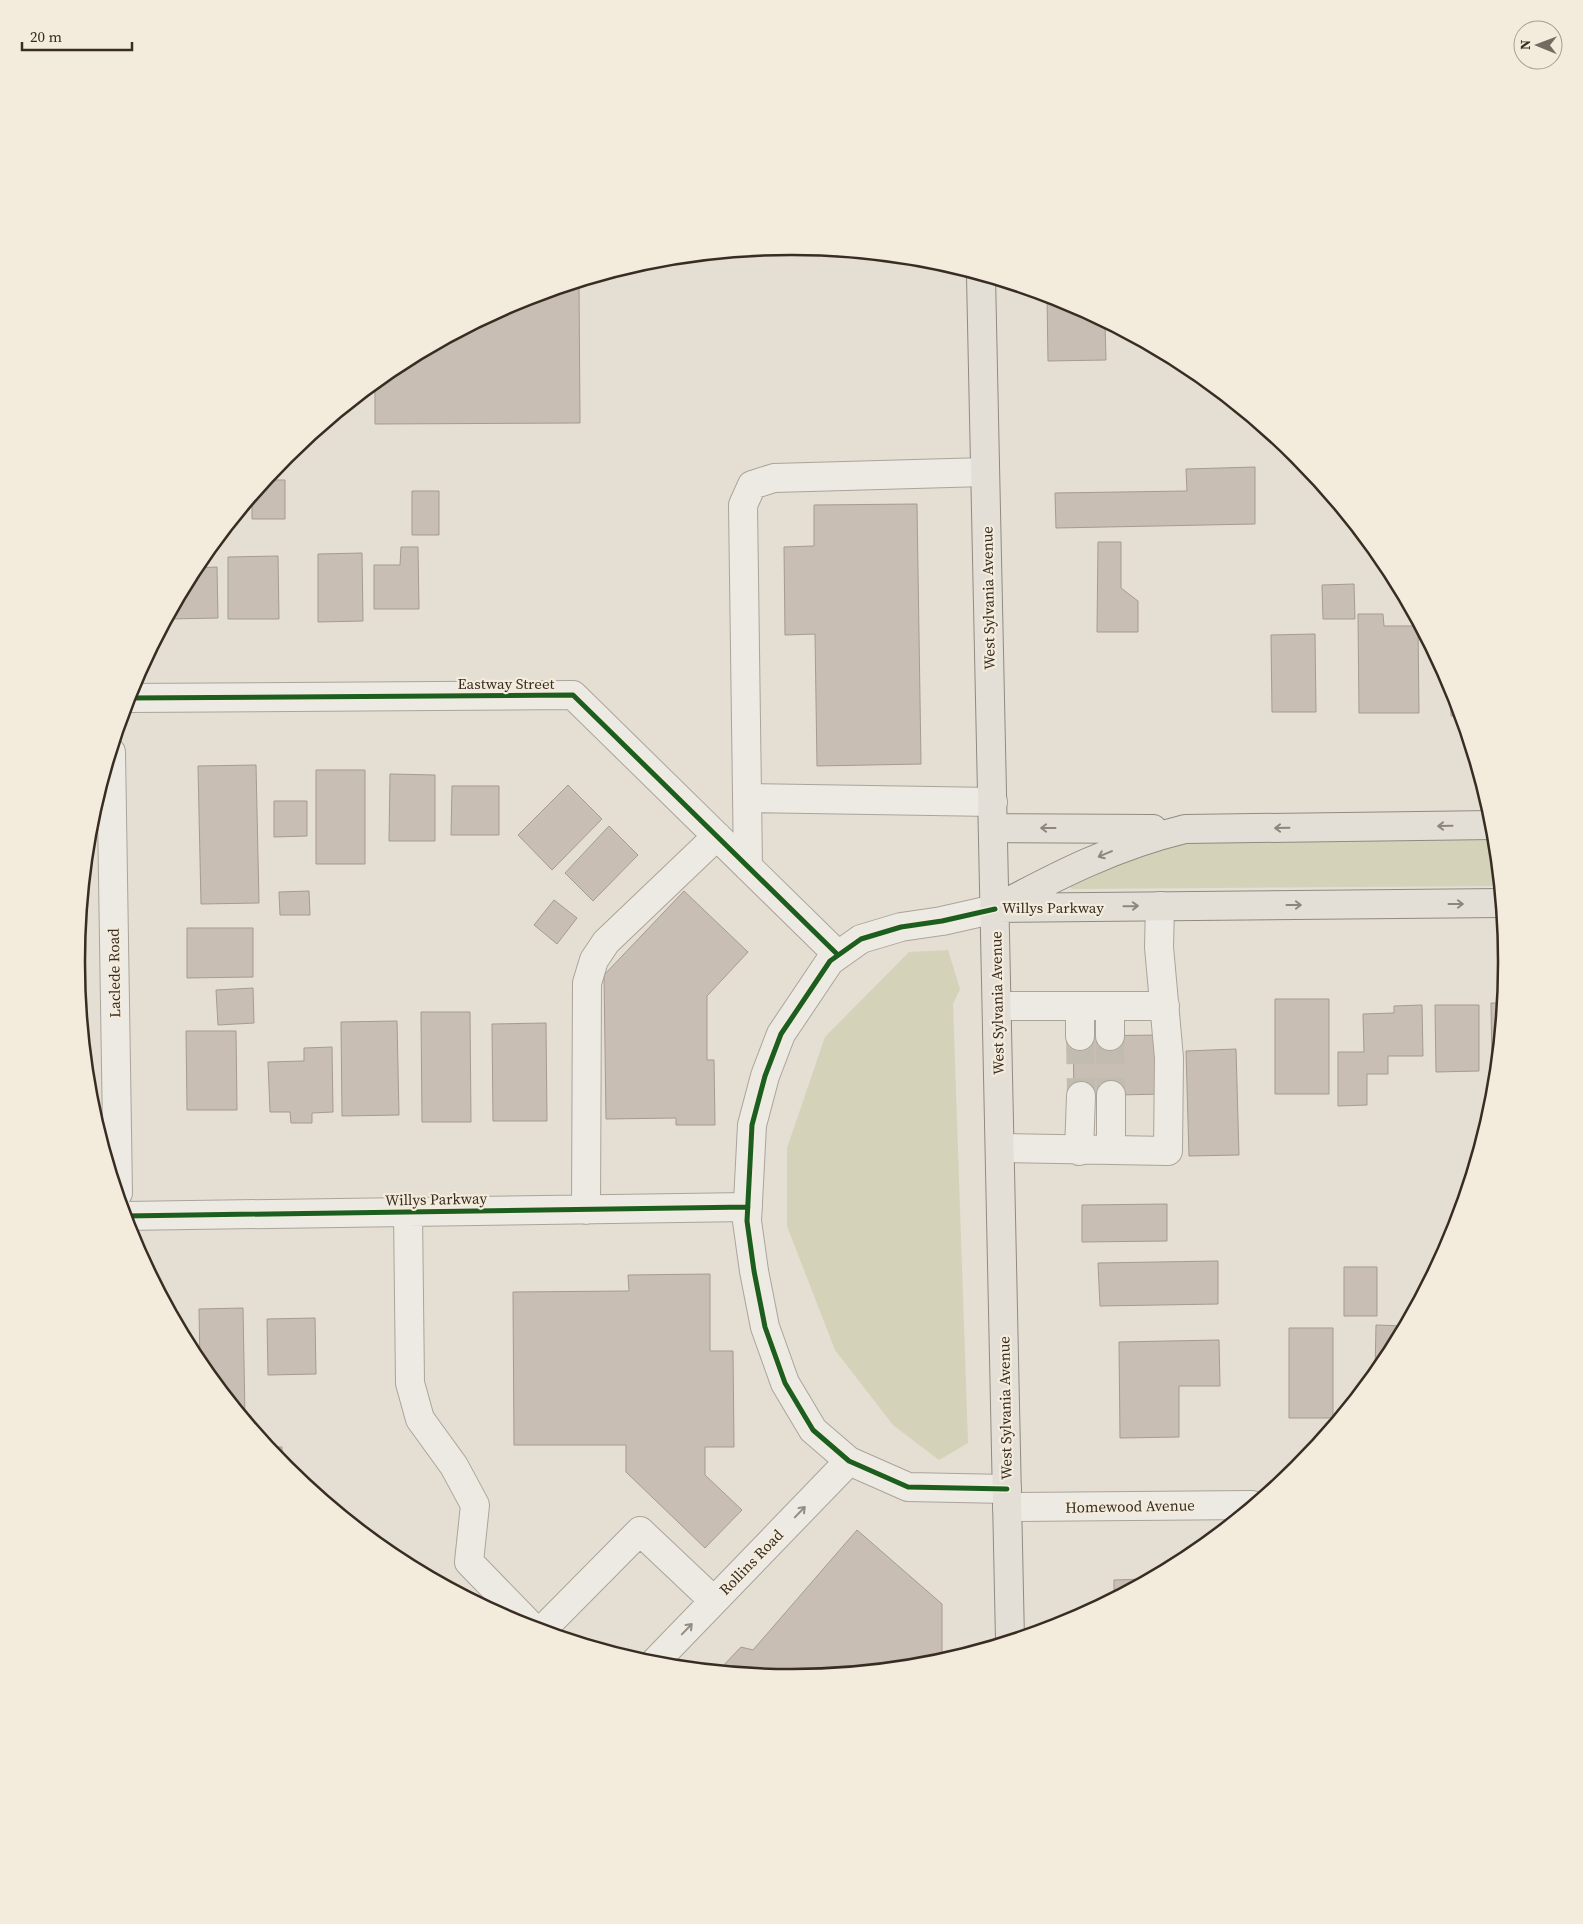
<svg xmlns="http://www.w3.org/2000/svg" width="1583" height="1924" viewBox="0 0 1583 1924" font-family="'Source Serif 4',serif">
  <rect width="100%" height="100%" fill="#e4ded3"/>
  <path fill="#d4d2b8" d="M1495 839 1499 886 1072 889 1068 884 1075 879 1178 843Z
    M948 950 960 989 953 1004 968 1443 939 1460 893 1425 835 1350 787 1226V1148L825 1037 909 952Z"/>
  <path fill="#c8beb4" stroke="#a59b92" d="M579 283 580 423 375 424V383L394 367 518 301Z
    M1047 296 1065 301 1105 323 1106 360 1048 361Z
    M1255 467V524L1056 528 1055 493 1187 491 1186 469Z
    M266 480H285V519H252V498Z
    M412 491H439V535H412Z
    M917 504 921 764 817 766 815 634 785 635 784 547 814 546V505Z
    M1098 542H1121V588L1138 601V632H1097Z
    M401 547H418L419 609H374V565H400Z
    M362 553 363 621 318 622V554Z
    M278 556 279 619H228V557Z
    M217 567 218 618 169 619 195 568Z
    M1354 584 1355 619H1323L1322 585Z
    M1358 614H1383L1384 626H1418L1419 713H1359Z
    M1315 634 1316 712H1272L1271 635Z
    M1450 685 1452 689 1461 716H1451Z
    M256 765 259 903 201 904 198 766Z
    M316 770H365V864H316Z
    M390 774 435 775V841H389Z
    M568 785 602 819 552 870 518 835Z
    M452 786H499V835H451Z
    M274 801H307V836L274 837Z
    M609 826 638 855 593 901 565 873Z
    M309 891 310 915H280L279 892Z
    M684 891 748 952 707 996V1060H714L715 1125H676V1118L606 1119 604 975Z
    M554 900 577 918 557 944 534 925Z
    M187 928H253V977L187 978Z
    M253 988 254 1023 218 1025 216 990Z
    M1275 999H1329V1094H1275Z
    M1491 1003H1503L1496 1069H1492Z
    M1422 1005 1423 1056H1388V1074H1367V1105L1338 1106V1052H1364L1363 1014 1394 1013V1006Z
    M1435 1005H1479V1071L1436 1072Z
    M421 1012H470L471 1122H422Z
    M397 1021 399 1115 342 1116 341 1022Z
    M546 1023 547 1121H493L492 1024Z
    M186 1031H236L237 1110H187Z
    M1162 1035 1163 1094 1074 1096 1073 1036Z
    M332 1047 333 1112 312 1113V1123H291L290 1112H270L268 1062 304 1061V1048Z
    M1236 1049 1239 1155 1189 1156 1186 1051Z
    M1167 1204V1241L1082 1242V1205Z
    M1218 1261V1304L1100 1306 1098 1263Z
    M1344 1267H1377V1316H1344Z
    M710 1274V1351H733L734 1447H705V1475L742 1510 705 1548 626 1472V1445H514L513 1292 629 1291 628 1275Z
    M243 1308 245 1418 200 1363 199 1309Z
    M315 1318 316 1374 268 1375 267 1319Z
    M1376 1325 1404 1326 1386 1360 1375 1373Z
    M1289 1328H1333V1418H1289Z
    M1219 1340 1220 1386H1179V1437L1120 1438 1119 1342Z
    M269 1447H282V1463Z
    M857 1530 942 1604V1660L931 1664 791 1677 719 1670 741 1647 753 1650Z
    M1146 1579 1114 1597V1580Z"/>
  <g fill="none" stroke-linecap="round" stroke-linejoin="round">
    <path stroke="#c2bbb0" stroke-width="28" stroke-dasharray="28 14" stroke-linecap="butt" d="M1080 1036 1081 1096
      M1110 1036 1111 1095"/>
    <defs>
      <path id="minor" d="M128 698 573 695 838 955
        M111 752 118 1193
        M747 798 993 802
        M748 867 743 505 752 485 774 478 985 472
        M995 909 942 921 901 927 861 939 830 961 781 1034 765 1076 752 1125 747 1221 754 1271 765 1327 785 1383 813 1430 849 1461 908 1487 1007 1489
        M997 1006H1165
        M1110 1006V1036
        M1080 1007V1036
        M1111 1095V1149
        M1000 1148 1168 1151 1169 1058 1159 947 1160 906
        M1079 1151 1081 1096
        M586 1210 587 983 594 960 606 942 717 836
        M408 1212 410 1383 420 1419 454 1466 475 1505 469 1562 533 1628
        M125 1216 748 1207
        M1007 1507 1252 1505
        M542 1630 640 1531 714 1601
        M653 1664 849 1461"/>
      <path id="major" d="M981 276 1010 1640
        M994 828 1153 829
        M999 908 1501 903
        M995 909C1058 875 1115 846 1185 829L1493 825"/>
    </defs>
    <use href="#minor" stroke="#aaa49b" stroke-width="30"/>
    <use href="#major" stroke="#908a82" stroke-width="30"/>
    <use href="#minor" stroke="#edeae3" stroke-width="28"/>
    <use href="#major" stroke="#e4dfd6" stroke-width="28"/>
    <defs>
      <path id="cycleway" d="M128 698 573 695 838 955
        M995 909 942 921 901 927 861 939 830 961 781 1034 765 1076 752 1125 747 1221 754 1271 765 1327 785 1383 813 1430 849 1461 908 1487 1007 1489
        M125 1216 748 1207"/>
    </defs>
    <use href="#cycleway" stroke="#f3ebdb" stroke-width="8"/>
    <use href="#cycleway" stroke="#1b5e20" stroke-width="5"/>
  </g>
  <defs><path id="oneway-shaft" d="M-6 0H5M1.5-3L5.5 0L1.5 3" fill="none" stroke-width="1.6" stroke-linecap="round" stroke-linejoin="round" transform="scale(1.25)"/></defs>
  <g stroke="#8e867c">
    <use href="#oneway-shaft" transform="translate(1445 826) rotate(179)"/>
    <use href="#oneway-shaft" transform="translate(1048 828) rotate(-180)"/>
    <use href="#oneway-shaft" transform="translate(1282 828) rotate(179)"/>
    <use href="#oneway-shaft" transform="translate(1105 854) rotate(157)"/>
    <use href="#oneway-shaft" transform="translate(1456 904)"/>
    <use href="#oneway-shaft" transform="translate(1294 905)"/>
    <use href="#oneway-shaft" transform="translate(1131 906) rotate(-1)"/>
  </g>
  <g stroke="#938c83">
    <use href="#oneway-shaft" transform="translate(800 1512) rotate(-46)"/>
    <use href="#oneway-shaft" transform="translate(687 1629) rotate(-46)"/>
  </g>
  <g text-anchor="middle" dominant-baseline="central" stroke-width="4.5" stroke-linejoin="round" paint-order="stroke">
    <g font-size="15" fill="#392d23" stroke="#f3ebdb">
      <text transform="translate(988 598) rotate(-91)">West Sylvania Avenue</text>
      <text x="506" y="683">Eastway Street</text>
      <text x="1053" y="907">Willys Parkway</text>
      <text transform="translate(114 973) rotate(-91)">Laclede Road</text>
      <text transform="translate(997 1003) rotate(-91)">West Sylvania Avenue</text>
      <text transform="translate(436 1199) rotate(-1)">Willys Parkway</text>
      <text transform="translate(1005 1408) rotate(-91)">West Sylvania Avenue</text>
      <text transform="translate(1130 1506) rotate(-1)">Homewood Avenue</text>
      <text transform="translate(751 1562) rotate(-46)">Rollins Road</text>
    </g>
  </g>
  <path d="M0 0H1583V1924H0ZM791 255H792A706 706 0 0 1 1498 961V963A706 706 0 0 1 792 1669H791A706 706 0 0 1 85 963V961A706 706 0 0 1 791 255Z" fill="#f3ebdb" fill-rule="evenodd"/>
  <path fill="none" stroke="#392d23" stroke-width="2.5" d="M791 255H792A706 706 0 0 1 1498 961V963A706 706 0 0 1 792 1669H791A706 706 0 0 1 85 963V961A706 706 0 0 1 791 255Z"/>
  <g transform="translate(1538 45) rotate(271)"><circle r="24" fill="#f3ebdb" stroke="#a99f91"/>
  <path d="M0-4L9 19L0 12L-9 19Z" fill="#756b61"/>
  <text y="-8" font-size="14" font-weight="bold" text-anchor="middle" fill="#392d23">N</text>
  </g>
  <path d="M22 42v8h110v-8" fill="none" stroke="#392d23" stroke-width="2.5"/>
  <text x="30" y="42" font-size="15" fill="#392d23" stroke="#f3ebdb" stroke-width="4" paint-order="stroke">20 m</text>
</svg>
